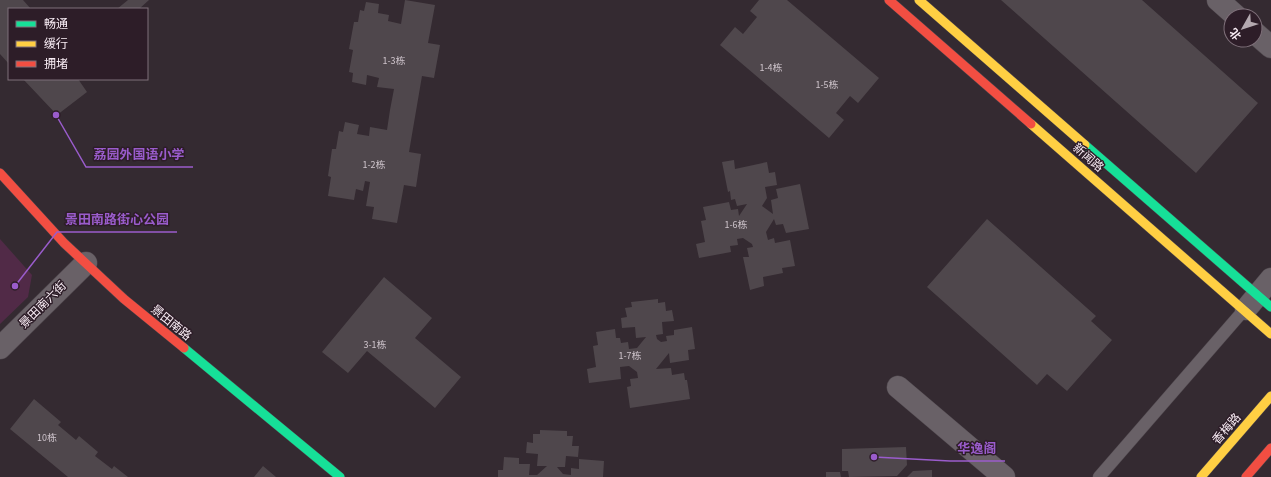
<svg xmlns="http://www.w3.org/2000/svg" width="1271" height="477" viewBox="0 0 1271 477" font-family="'Source Sans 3','Noto Sans SC',sans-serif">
  <rect width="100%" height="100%" fill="#342a31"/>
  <path fill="#512a47" d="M0 239 32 275 28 297 0 324Z"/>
  <path fill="#4f474c" d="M0 0H23L31 9H9V64L0 54Z
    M128 0H149L139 9H117Z
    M405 0 435 5 428 43 440 45 434 78 422 76 409 152 421 154 416 187 404 185 397 223 372 219 374 207 366 206 370 182 365 181 363 191 356 189 354 200 328 196 331 177 328 176 332 149H336L339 131 343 132 345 122 359 125 357 134 369 136 370 127 387 130 390 110 394 89 377 87 379 78 367 75 366 85 352 82 353 73 349 72 353 50 349 49 354 22H358L360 10 364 11 366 2 379 4 378 13 389 15 388 21 401 24Z
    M759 0H787L879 78 858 103 850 96 836 113 844 120 829 138 720 45 735 27 743 34 757 17 750 11Z
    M1001 0H1142L1258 103 1196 173Z
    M23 79H78L87 92 57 115Z
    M734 160 735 169 767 162 769 173 775 172 777 185 765 187 767 198 762 206 773 214 771 200 778 198 776 189 800 184 809 229 786 233 783 224 776 225 774 219 766 232 768 240 774 238 775 243 790 240 795 266 782 268 783 273 763 277 764 286 750 290 743 257H749L747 248 753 247 752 244 743 238 737 239 738 245 730 246 731 252 699 258 696 244 705 242 701 221 706 220 703 207 729 202 731 210 738 209 739 216 747 204 737 206 735 199 731 200 730 191 728 192 722 162Z
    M987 219 1096 316 1091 321 1112 340 1067 391 1047 374 1037 385 927 287Z
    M384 277 432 318 415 338 461 377 435 408 367 351 348 373 322 352Z
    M658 299V303L665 302 666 311 672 310 674 321 662 322 663 334 656 335 657 339 661 342 667 341 666 336 674 335V330L692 327 695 349 688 350 689 360 670 363 669 353 656 369 671 368 672 375 684 373 685 380H687L690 399 630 408 627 387 631 386 630 379 638 378 637 372 629 366 620 367 621 379 589 383 587 369 596 367 593 346 598 345 596 332 615 329 616 338H620L621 343 628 342 629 349 637 348 646 337 636 338 635 327 622 328 621 318 627 317 625 308 632 307 631 302Z
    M34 399 61 422 58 425 76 440 79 436 98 452 95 456 112 469 114 466 128 477H68L10 429Z
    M540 430 567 431V436H573L572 446H579L578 457 566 456 565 467H557L563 474 571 475V468L579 469V459L604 461 603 477H498V470H503L504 457 519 458V464H530L529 475H537L547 466H537L538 454 526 453 527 442 533 443V434H540Z
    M906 447 907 465 897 476 849 477 848 471H842V449Z
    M263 466 276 477H254Z
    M932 470V477H907L913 471Z
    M826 472H840L841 477H826Z"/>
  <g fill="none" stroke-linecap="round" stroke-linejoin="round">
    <defs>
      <path id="lane" d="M1099 477 1244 310"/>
      <path id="street" d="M1218 0 1236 16
        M1255 33 1271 47
        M1246 309 1271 279
        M0 348 86 263
        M898 387 1004 477"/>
      <path id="fast" d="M1085 145 1271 307
        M184 348 340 477"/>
      <path id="slow" d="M919 0 1085 145
        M1031 124 1271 334
        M1201 477 1271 396"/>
      <path id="jam" d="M889 0 1031 124
        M0 173 64 243 124 299 184 348
        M1246 477 1271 448"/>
    </defs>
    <use href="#lane" stroke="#4f474d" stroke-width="13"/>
    <use href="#street" stroke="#4f474d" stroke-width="23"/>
    <use href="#fast" stroke="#4f474d" stroke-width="10"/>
    <use href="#slow" stroke="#4f474d" stroke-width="10"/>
    <use href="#jam" stroke="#4f474d" stroke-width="10"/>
    <use href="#lane" stroke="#696167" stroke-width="12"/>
    <use href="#street" stroke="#696167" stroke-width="22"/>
    <use href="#fast" stroke="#16e098" stroke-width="9"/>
    <use href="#slow" stroke="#ffcf43" stroke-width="9"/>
    <use href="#jam" stroke="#f24e42" stroke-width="9"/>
  </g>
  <g text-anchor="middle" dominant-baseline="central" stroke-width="3" stroke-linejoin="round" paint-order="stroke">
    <g font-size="10" fill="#cec4cb">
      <text x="394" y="61">1-3栋</text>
      <text x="771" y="68">1-4栋</text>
      <text x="827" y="85">1-5栋</text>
      <text x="374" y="165">1-2栋</text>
      <text x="736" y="225">1-6栋</text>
      <text x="375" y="345">3-1栋</text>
      <text x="630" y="356">1-7栋</text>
      <text x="47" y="438">10栋</text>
    </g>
    <g font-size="12" fill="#f9edf5" stroke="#2d1d28">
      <text transform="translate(1088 158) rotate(41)">新闻路</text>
      <text transform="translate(43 305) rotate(-45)">景田南六街</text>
      <text transform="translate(171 323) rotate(39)">景田南路</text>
      <text transform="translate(1227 429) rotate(-49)">香梅路</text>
    </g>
  </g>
  <path fill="none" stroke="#9a5ccc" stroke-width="1.5" d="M56 115L86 167H193M15 286L57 232H177M874 457L950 461H1005"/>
  <g fill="#9a5ccc" stroke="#2d1d28" stroke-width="1.5">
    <circle cx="56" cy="115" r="4"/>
    <circle cx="15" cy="286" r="4"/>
    <circle cx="874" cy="457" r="4"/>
  </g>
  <g font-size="13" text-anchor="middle" font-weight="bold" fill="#9a5ccc" stroke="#2d1d28" stroke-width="3" stroke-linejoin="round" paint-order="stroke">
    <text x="139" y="159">荔园外国语小学</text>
    <text x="117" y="224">景田南路街心公园</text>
    <text x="977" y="453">华逸阁</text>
  </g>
  <rect x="8" y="8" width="140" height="72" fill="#2d1d28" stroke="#7f707a"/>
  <rect x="16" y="21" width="20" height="6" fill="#16e098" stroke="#7f707a"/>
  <text x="44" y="28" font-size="12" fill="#f9edf5">畅通</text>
  <rect x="16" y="41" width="20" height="6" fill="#ffcf43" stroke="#7f707a"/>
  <text x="44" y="48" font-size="12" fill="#f9edf5">缓行</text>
  <rect x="16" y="61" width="20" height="6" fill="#f24e42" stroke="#7f707a"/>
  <text x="44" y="68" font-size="12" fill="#f9edf5">拥堵</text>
  <g transform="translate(1243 28) rotate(231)"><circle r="19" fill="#2d1d28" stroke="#7f707a"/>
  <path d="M0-3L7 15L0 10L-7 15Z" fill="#b4a9b0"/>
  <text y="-6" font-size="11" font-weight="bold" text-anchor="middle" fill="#f9edf5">北</text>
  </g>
</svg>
